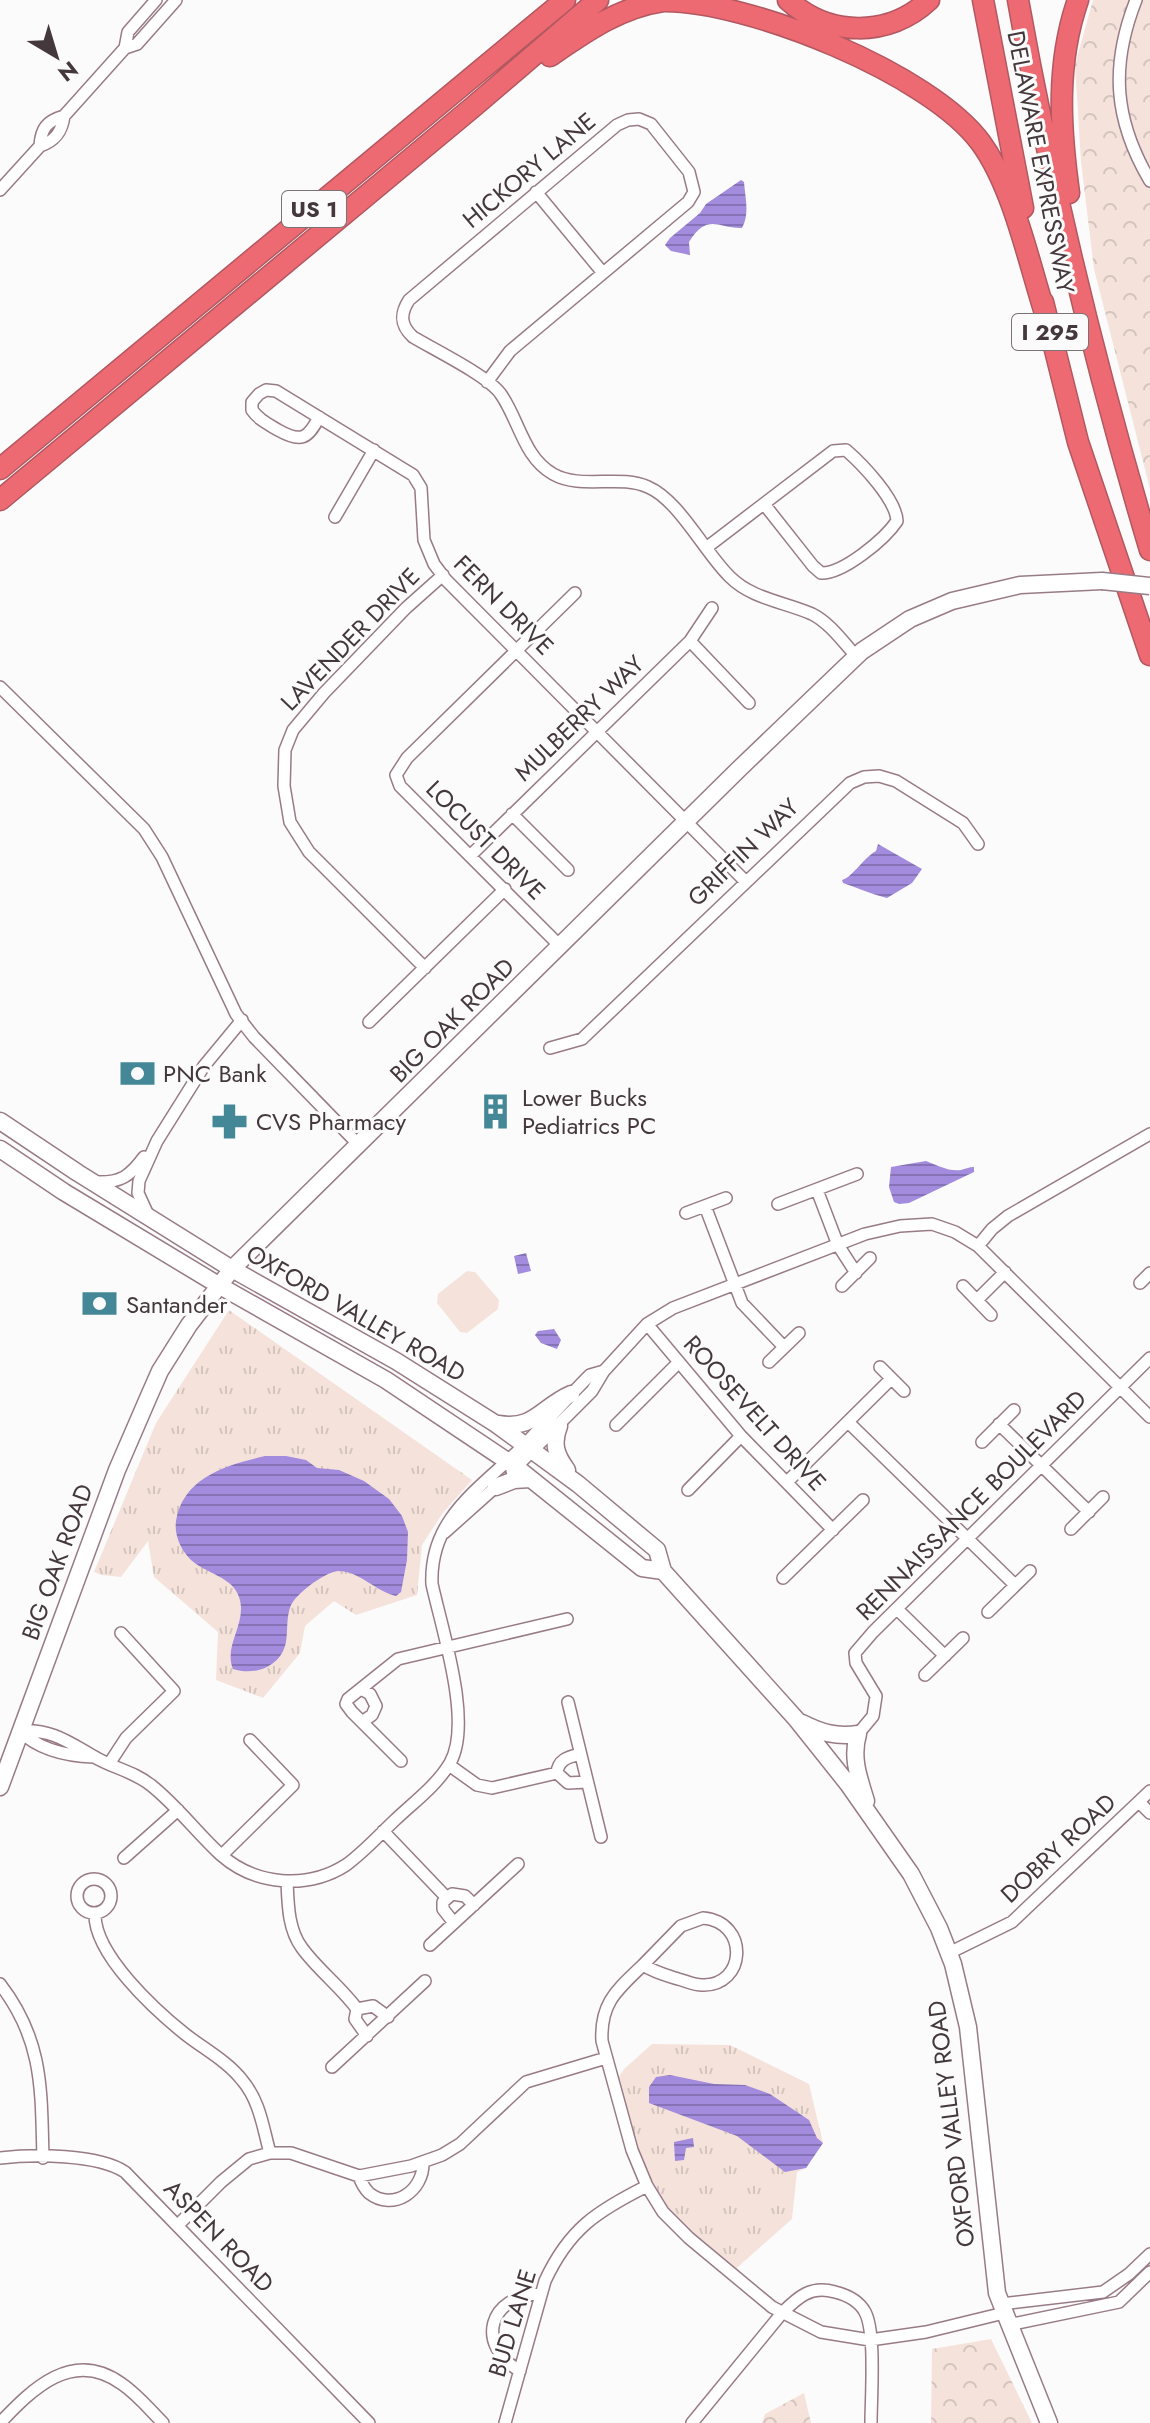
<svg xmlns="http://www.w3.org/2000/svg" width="1150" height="2423" viewBox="0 0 1150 2423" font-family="Jost,sans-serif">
  <defs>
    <pattern id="forest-crowns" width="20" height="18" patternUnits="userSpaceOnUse" patternTransform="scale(2)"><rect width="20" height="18" fill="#f5e3db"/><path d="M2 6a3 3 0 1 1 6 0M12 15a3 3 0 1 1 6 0" fill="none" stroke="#d3c4bd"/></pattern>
    <pattern id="park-tufts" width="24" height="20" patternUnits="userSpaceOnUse" patternTransform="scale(2)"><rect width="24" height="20" fill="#f5e3db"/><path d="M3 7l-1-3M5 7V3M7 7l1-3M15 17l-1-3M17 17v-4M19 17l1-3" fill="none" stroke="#d3c4bd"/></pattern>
    <pattern id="water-rules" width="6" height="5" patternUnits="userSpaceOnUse" patternTransform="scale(2)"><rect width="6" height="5" fill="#a38bde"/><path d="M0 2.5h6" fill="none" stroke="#8673b5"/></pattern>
  </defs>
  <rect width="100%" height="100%" fill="#fbfbfb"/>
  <path fill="#f5e3db" d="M467 1271 475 1272 499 1300 498 1309 467 1333 460 1332 437 1303 438 1294Z"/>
  <path fill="url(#forest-crowns)" d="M1093 0H1150V489L1094 269 1081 162 1075 65Z
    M991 2339 1032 2423H931L932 2349Z
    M804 2393 811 2423H762L765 2414Z"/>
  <path fill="url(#park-tufts)" d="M229 1310 472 1480 442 1514 422 1545 417 1595 356 1615 334 1601 305 1626 300 1653 263 1698 216 1680 218 1632 154 1577 148 1541 121 1577 101 1575 94 1572 156 1423Z
    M652 2044 730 2045 809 2084 823 2143 806 2168 797 2172 792 2219 731 2273 689 2238 647 2186 614 2086 623 2070Z"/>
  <path fill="url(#water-rules)" d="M741 180 744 182C745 197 750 214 742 228 718 229 708 212 689 242L690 255 671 251 665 245 670 238 700 213 706 204Z
    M878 844 922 869 912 883 887 898C870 894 856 887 843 883L842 880C853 877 862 859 876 851Z
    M926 1161C937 1165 949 1172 961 1170 965 1169 969 1167 974 1167V1172L909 1203 899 1204 894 1202 889 1187 891 1167Z
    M526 1253 531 1271 518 1274 514 1256Z
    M554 1329 561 1340 557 1349 541 1343 535 1335 538 1331Z
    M265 1456H286L306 1460 317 1468 339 1470 364 1481 389 1499 402 1516 408 1532 407 1560 401 1592 396 1596C377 1592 360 1572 340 1571 330 1571 321 1578 313 1583 305 1589 296 1596 291 1605 286 1617 288 1630 286 1642 281 1667 255 1676 233 1669 223 1645 248 1623 239 1597 233 1577 205 1573 191 1560 181 1550 174 1535 176 1521 183 1477 227 1465 265 1456Z
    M670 2075 714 2084 745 2085 770 2094 809 2120 817 2138 823 2143 806 2168 785 2172 737 2136 649 2103V2087L656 2077Z
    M693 2138 694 2147 686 2148 684 2160 675 2161 674 2142Z"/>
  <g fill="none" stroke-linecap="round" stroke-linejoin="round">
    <defs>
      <path id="street" d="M156 0 128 32 125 48 137 44 176 0
        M1136 0C1110 66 1114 120 1150 181
        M64 116C62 132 55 141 40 146 41 128 47 121 64 116L125 48
        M0 190 40 146
        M536 192 603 273
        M487 382 510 351 688 202 694 192 689 172 651 124 639 119 628 120 617 125 409 300C400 314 400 325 413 337 435 350 486 375 500 393 519 419 523 457 553 474 581 490 619 474 648 487 679 500 705 553 730 577 752 599 785 602 812 614 830 623 843 642 856 656
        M319 417C308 439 301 443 278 430 268 424 259 420 252 410V402L259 394 266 390 276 391 413 475 421 488 424 540 434 564 446 580 745 881
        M335 517 374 450
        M706 548 833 451 846 450C862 464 896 499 897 521 885 539 843 574 821 573L813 566 764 504
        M690 641 749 703
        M0 687 144 829 162 857 236 1014 254 1037 359 1145
        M512 814 568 870
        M471 855 690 641 712 608
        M560 946 400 786 396 775 407 758 575 593
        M425 968 309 852 290 822 284 786 285 750 293 730 324 693 406 608 443 575
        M369 1022 505 889
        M550 1048 582 1039 850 783 864 777 879 776 896 781 963 823 978 844
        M96 1182C121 1183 130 1176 144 1157
        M817 1190 838 1245 856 1273
        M778 1204 857 1174
        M705 1206 742 1303 784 1347
        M686 1213 726 1198
        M149 1217 138 1193 139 1181 157 1141 204 1066 242 1020
        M978 1246 992 1229 1008 1216 1150 1134
        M1140 1283 1150 1273
        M842 1286 870 1258
        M963 1286 991 1315
        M977 1300 1005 1272
        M647 1324 741 1436 833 1530
        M769 1362 799 1333
        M880 1367 904 1391
        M848 1422 1015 1585
        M999 1424 1089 1512
        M616 1425 679 1362
        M982 1442 1014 1410
        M512 1471 592 1391 604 1371 647 1324 673 1308 865 1234 900 1226 932 1224 955 1232 978 1246 1150 1417
        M787 1482 891 1379
        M688 1490 741 1436
        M1071 1529 1103 1497
        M444 1533 500 1483
        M783 1578 863 1500
        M897 1609 945 1656
        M988 1612 1030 1571
        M925 1675 963 1638
        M361 1689 370 1694 376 1706 372 1715 362 1722
        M568 1702 601 1837
        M20 1731C51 1729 67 1741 93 1756 112 1768 134 1771 152 1786 178 1807 197 1833 221 1855 255 1885 307 1890 346 1865 364 1852 379 1835 395 1820 414 1802 437 1785 450 1763 473 1723 442 1630 432 1584 429 1515 485 1486 527 1442 548 1420 568 1397 590 1375L604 1371
        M20 1731C39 1750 67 1756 94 1757
        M858 1734 873 1716 876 1696 856 1663 855 1653 873 1632 1150 1358
        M580 1754C569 1757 558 1759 557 1773L568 1783 587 1782
        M401 1761 352 1712 346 1704 348 1699 398 1659 567 1619
        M109 1764 126 1738 174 1691 121 1633
        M449 1765 477 1785 492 1788 557 1773
        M1139 1802 1150 1813
        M383 1831 447 1898
        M222 1855 293 1785 250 1740
        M124 1858 178 1810
        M77 1896a17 17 0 1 1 34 0a17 17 0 1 1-34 0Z
        M287 1881C288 1904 288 1929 302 1948 318 1970 341 1987 357 2009
        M95 1915C95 1955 155 2010 185 2034 204 2049 227 2061 242 2080 260 2101 263 2128 270 2153
        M703 1918C750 1922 746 1987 702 1985 694 1985 686 1981 678 1979 665 1975 654 1972 643 1965L681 1926Z
        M454 1923 443 1909V1902L452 1894 465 1896 474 1905
        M430 1945 518 1864
        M949 1953 1012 1922 1150 1791
        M643 1965C617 1990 600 2003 602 2041L632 2150 647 2186 663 2212 689 2238 772 2307 821 2332 870 2340 926 2332 1004 2313
        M0 1984C44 2041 41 2091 43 2158
        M367 2036 355 2019 357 2009 373 2006 388 2017
        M332 2067 425 1981
        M0 2158C33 2154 98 2154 125 2172L369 2423
        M359 2176C361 2182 364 2188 369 2193 393 2212 424 2191 423 2162
        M178 2225 221 2182 249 2159 270 2153H291L359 2176 411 2166 442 2155 460 2144 526 2082 606 2058
        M1001 2304 1103 2292 1129 2274 1150 2254
        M1008 2325 1119 2302 1150 2272
        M520 2371C475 2345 488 2295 541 2294
        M0 2423C32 2389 73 2348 122 2384 138 2395 150 2410 163 2423
        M505 2423 545 2281C569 2229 597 2211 647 2186
        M692 2423 782 2313C798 2297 811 2285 835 2292 847 2295 859 2301 865 2312 876 2332 871 2398 871 2423"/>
      <path id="secondary" d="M0 1121 78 1173 232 1269 396 1361 496 1424 578 1484 657 1550 663 1571 797 1720 848 1784 911 1874 939 1928 953 1964 968 2027 997 2293 1049 2423
        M0 1149 64 1192 220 1286 386 1380 516 1467 642 1568 663 1571
        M498 1424C535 1430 541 1407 571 1394
        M559 1426C552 1444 556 1455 567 1470
        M496 1487 514 1480 530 1479
        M802 1723C822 1733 836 1737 858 1734 851 1758 859 1778 866 1801
        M0 1787 117 1470 149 1396 160 1371 189 1325 232 1269 740 768 862 651 910 619 952 601 1020 585 1102 581"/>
      <path id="highway" d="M788 0C828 37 889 38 929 0
        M983 0 1023 208
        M1018 0C1051 185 1096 369 1150 550
        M550 56C585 32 620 7 663 1 748 0 931 74 981 143 1013 187 1028 260 1045 313
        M1069 193C1060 128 1056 63 1078 0
        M1043 302 1078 442 1150 655
        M0 469 565 0
        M0 500 473 107 598 0"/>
    </defs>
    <use href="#street" stroke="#987b87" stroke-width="14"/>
    <use href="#secondary" stroke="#987b87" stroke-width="19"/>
    <use href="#highway" stroke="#b25860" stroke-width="23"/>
    <use href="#street" stroke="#fff" stroke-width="11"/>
    <use href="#secondary" stroke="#fff" stroke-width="16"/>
    <use href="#highway" stroke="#ee6a73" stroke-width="20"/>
    <defs>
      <path id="secondary-bridge" d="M1102 581 1150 586"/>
    </defs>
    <use href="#secondary-bridge" stroke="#987b87" stroke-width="19" stroke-linecap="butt"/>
    <use href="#secondary-bridge" stroke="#fff" stroke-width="16"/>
  </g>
  <defs>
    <symbol id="bank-bare" viewBox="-9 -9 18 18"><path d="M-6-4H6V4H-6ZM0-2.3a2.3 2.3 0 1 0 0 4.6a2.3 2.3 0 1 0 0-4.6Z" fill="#448897" stroke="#fbfbfb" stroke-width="2.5" paint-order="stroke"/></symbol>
    <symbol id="building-bare" viewBox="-9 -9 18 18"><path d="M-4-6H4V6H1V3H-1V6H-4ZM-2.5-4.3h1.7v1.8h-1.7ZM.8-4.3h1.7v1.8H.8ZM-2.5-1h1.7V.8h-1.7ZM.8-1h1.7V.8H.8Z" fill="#448897" stroke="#fbfbfb" stroke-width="2.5" paint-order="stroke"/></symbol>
    <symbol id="pharmacy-bare" viewBox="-9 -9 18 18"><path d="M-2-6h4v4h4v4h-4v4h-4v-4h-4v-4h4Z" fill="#448897" stroke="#fbfbfb" stroke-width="2.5" paint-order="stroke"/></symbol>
  </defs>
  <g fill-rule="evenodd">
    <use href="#bank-bare" x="112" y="1048" width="51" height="51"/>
    <use href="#building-bare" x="470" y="1086" width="51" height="51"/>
    <use href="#pharmacy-bare" x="204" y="1096" width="51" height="51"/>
    <use href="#bank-bare" x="74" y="1278" width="51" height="51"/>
  </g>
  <g text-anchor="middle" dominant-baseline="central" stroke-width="6" stroke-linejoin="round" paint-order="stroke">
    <g fill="#fbfbfb" stroke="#7b7276" stroke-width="2">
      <rect x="282" y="191" width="64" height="36" rx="6"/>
      <rect x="1012" y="314" width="76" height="36" rx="6"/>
    </g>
    <g font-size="22" font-weight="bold" fill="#44383d">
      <text x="314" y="209">US 1</text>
      <text x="1050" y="332">I 295</text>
    </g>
    <g font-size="24" fill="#44383d" stroke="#fbfbfb">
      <text transform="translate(1041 162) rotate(79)">DELAWARE EXPRESSWAY</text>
      <text transform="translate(529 170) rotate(-40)">HICKORY LANE</text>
      <text transform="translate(504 605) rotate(45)">FERN DRIVE</text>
      <text transform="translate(350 639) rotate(-46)">LAVENDER DRIVE</text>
      <text transform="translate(579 718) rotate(-44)">MULBERRY WAY</text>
      <text transform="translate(486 840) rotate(45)">LOCUST DRIVE</text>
      <text transform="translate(743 852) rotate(-44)">GRIFFIN WAY</text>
      <text transform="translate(452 1020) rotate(-45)">BIG OAK ROAD</text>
      <text transform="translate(356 1313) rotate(30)">OXFORD VALLEY ROAD</text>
      <text transform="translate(755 1413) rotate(48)">ROOSEVELT DRIVE</text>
      <text transform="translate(971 1505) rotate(-45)">RENNAISSANCE BOULEVARD</text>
      <text transform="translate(57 1562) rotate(-70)">BIG OAK ROAD</text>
      <text transform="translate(1058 1848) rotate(-43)">DOBRY ROAD</text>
      <text transform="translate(951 2124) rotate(-97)">OXFORD VALLEY ROAD</text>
      <text transform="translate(219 2236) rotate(46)">ASPEN ROAD</text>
      <text transform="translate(512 2323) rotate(-73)">BUD LANE</text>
    </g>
    <g font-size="24" fill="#44383d" stroke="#fbfbfb" text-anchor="start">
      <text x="163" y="1073">PNC Bank</text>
      <text x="522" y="1097">Lower Bucks<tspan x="522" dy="28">Pediatrics PC</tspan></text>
      <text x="256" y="1121">CVS Pharmacy</text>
      <text x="126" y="1304">Santander</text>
    </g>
  </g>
  <g transform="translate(56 56) rotate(142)" stroke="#fbfbfb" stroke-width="6" paint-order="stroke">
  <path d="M0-6L14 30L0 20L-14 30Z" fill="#44383d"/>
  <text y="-12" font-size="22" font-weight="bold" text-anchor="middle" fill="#44383d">N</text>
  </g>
</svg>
